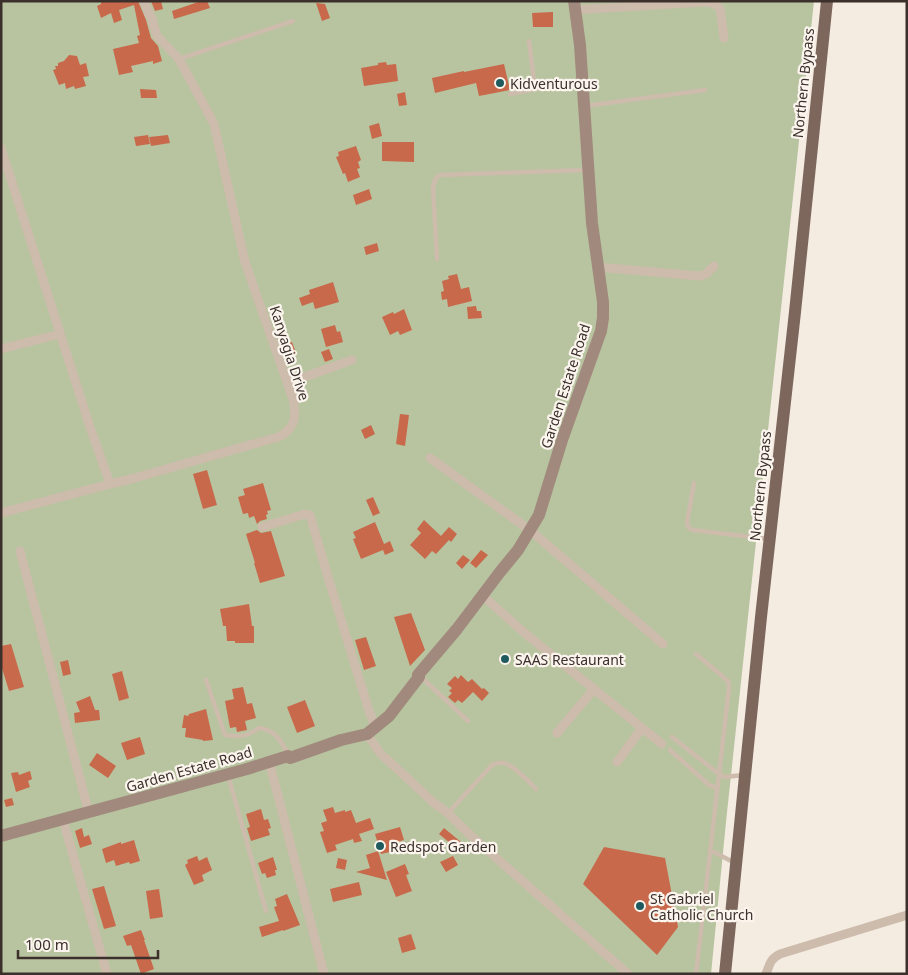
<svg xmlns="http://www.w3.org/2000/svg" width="908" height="975" viewBox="0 0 908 975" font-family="'Noto Sans',sans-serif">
  <rect width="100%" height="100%" fill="#f4ebe1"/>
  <path fill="#b8c4a0" d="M1 1H814L726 822 711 974H1Z"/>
  <path fill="#c8694b" d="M101 1H138L146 20 151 38 158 46 162 61 153 64V61L131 66 133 72 119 75 113 49 139 43 137 36 140 35 134 5 119 10 122 20 114 23 111 13 101 18 97 6 101 4Z
    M151 1H161L163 9 155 11Z
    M201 1H207L210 8 174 19 172 11Z
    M316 3 325 4 330 18 322 21Z
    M553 12V27H533L532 13Z
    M69 55 77 56 80 65 86 63 89 76 83 77 86 86 75 89 74 86 66 89 65 83 59 85 53 70 56 69 55 66H58V63L64 61Z
    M386 62 387 65 396 64 398 81 364 86 361 68 378 65V63Z
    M504 64 510 90 479 96 476 83 435 93 432 78 464 71V72Z
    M140 89 156 90 157 98H141Z
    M405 92 407 105 399 106 397 94Z
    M379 123 382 136 372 139 369 126Z
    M148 135 150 144 136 146 134 137Z
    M168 135 170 143 151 146 149 137Z
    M382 142H414V162L382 161Z
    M356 146 361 160 358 162 360 168 357 169 360 177 348 182 345 173 343 174 336 157 339 156 338 152Z
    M369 189 372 199 356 205 353 195Z
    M377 243 379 251 366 255 364 247Z
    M457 274 461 289 469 287 472 301 448 307 447 299 442 300 441 292 444 291 442 281 449 279 448 276Z
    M333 282 339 302 315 309 313 302 302 306 299 298 310 294 309 290Z
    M476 306 477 311H481L482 318 468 319 467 307Z
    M404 309 412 330 400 335 398 331 390 335 382 317 393 312 394 314Z
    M335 325 337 332 340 331 343 342 326 347 321 329Z
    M292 342 296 353 289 356 284 345Z
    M329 349 333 359 325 362 321 352Z
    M400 414 409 415 405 446 396 444Z
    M371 425 375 434 365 439 361 430Z
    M207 470 217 505 203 509 193 474Z
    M263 483 271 510 267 511 268 514 266 515 267 519 260 521 257 524 254 516 249 518 248 513 243 514 238 497 245 495 243 489Z
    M373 497 380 513 373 516 366 500Z
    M424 520 441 536 449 527 457 534 451 542 449 540 436 554 432 551 425 559 410 545 421 533 417 529Z
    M375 522 384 544 390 541 394 551 385 555 383 550 361 559 353 539 356 538 353 532Z
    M257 530 261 533 271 531 285 576 260 583 254 563H255L246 534Z
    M481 550 488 555 476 568 470 563Z
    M463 555 470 560 462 569 456 563Z
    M249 604 252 626H254V643H235V641H227L226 626H223L220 609Z
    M411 613 425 650 410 666 394 617Z
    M366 637 376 666 364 670 355 640Z
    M11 644 24 687 9 691 1 665V646Z
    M68 660 71 674 63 676 60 662Z
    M122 671 129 698 119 701 112 674Z
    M461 675 468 682 472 679 482 689 484 688 489 693 482 701 473 692 462 703 458 700 455 703 448 697 452 693 449 691 452 688 447 684 455 676 458 679Z
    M243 687 247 704 252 703 256 718 245 721 247 730 237 732 236 727 230 728 225 701 234 699 232 689Z
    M90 696 95 710H99L100 720 75 723 74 713 80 712 76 702Z
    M305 700 315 726 297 733 287 707Z
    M206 709 213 740 203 741V740L185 737 186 728H182L184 715 188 716 189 714Z
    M140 737 145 754 127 760 121 743Z
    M97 753 116 766 108 778 89 765Z
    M30 771 32 779 28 781 30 787 16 792 11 773 18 772 19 775Z
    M12 798 14 805 6 807 4 800Z
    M333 807 335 813 345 810V812L351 810 356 823 370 818 374 829 359 834 362 841 354 843 353 839 335 845 337 850 327 853 320 832 324 831 321 823 327 821 323 810Z
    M261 809 264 820 268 819 271 828 268 829 270 835 251 841 247 828 250 827 246 814Z
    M400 827 404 840 397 842 399 850 381 854 375 834Z
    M82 828 84 837 89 835 92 844 80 848 75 831Z
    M444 828 461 842 456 848 439 834Z
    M134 840 140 861 130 864 129 862 116 866 114 860 106 863 102 849 121 842V844Z
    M604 847 665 858 678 927 657 955 583 884Z
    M378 851 387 880 356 872 370 868 366 855Z
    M197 856 199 861 207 857 212 870 202 875 204 881 194 885 185 865 188 863 187 860Z
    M453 856 458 865 446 872 440 862Z
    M273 857 277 870H275L276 875 267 878 265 873 262 874 258 863Z
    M338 858 347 860 345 870 336 868Z
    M405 864 409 874 406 875 412 891 396 897 386 872Z
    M359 882 362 895 333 902 330 889Z
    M104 886 116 926 104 929 92 889Z
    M159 889 163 917 150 919 146 891Z
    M287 894 300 925 283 931V930L262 937 259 927 279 921 274 907 277 906 275 899Z
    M141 930 145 940H144L154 969 141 974 131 945 127 946 123 936Z
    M411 934 416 949 402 953 398 938Z"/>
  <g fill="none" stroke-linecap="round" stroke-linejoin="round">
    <path stroke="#cdbbac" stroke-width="4.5" d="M529 41 535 89
      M179 59 293 21
      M510 94 580 81
      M585 106 705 90
      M437 259 433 187 436 178 440 175 586 170
      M694 483 687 523 689 528 693 530 768 539
      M696 654 728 681 729 688 696 974
      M421 677 468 721
      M206 680 225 735C239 737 247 737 259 728 277 731 280 740 288 754
      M672 737 719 774 725 777 743 775
      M670 750 709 785 717 788
      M228 775 266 911
      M448 813 492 765C496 763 499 762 504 763 514 765 529 782 536 789
      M710 850 735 863"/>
    <path stroke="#cdbbac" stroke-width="9" d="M574 10 704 2 712 3 720 8 724 38
      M1 148 89 424 110 484
      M597 267 699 276 706 274 714 266
      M1 349 60 334
      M288 383 352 360
      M430 458 531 531 663 644
      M1 513 110 484 131 479 278 437C295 430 297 416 293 399L254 288 245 262 214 124 179 59 157 36 151 16H150L144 1
      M262 527 305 514 310 515 328 577 369 711 373 721 380 724
      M20 551 89 813
      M483 596 527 635 662 744
      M557 733 594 689
      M367 734 380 753 434 803 448 813 468 833 628 974
      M269 761 324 974
      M617 762 642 728
      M63 820 107 974
      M766 974C770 964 770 959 780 954L907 915"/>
    <path stroke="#a18a7d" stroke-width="12" d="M1 836 247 769 288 756 290 758 341 740 367 734 389 716 419 677 418 675 457 629 500 572 518 550 539 515 562 440 601 331 603 318V302L592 223 580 45 574 1"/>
    <path stroke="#7d675c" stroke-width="12" d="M725 974 761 617 795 312 827 1"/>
  </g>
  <g fill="#1f5a5e" stroke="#fbf5ee" stroke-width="2">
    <circle cx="500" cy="83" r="5"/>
    <circle cx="505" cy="659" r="5"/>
    <circle cx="380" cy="846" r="5"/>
    <circle cx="640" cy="906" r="5"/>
  </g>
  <g text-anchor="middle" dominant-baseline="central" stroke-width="4.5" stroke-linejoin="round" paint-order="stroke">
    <g font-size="14" fill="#3b302b" stroke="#fbf5ee" text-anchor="start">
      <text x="510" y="83">Kidventurous</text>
      <text x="515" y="659">SAAS Restaurant</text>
      <text x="390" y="846">Redspot Garden</text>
      <text x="650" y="898">St Gabriel<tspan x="650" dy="16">Catholic Church</tspan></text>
    </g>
    <g font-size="14" fill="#3b302b" stroke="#fbf5ee">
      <text transform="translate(803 83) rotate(-84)">Northern Bypass</text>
      <text transform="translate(290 353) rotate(72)">Kanyagia Drive</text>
      <text transform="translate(565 386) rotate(-72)">Garden Estate Road</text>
      <text transform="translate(760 486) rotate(-84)">Northern Bypass</text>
      <text transform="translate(189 769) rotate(-16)">Garden Estate Road</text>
    </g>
  </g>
  <rect width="908" height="975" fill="none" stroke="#3b302b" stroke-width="5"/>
  <path d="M18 950v8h140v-8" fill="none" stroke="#3b302b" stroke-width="2.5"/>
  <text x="25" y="950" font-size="15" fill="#3b302b" stroke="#fbf5ee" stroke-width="4" paint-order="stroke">100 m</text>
</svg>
